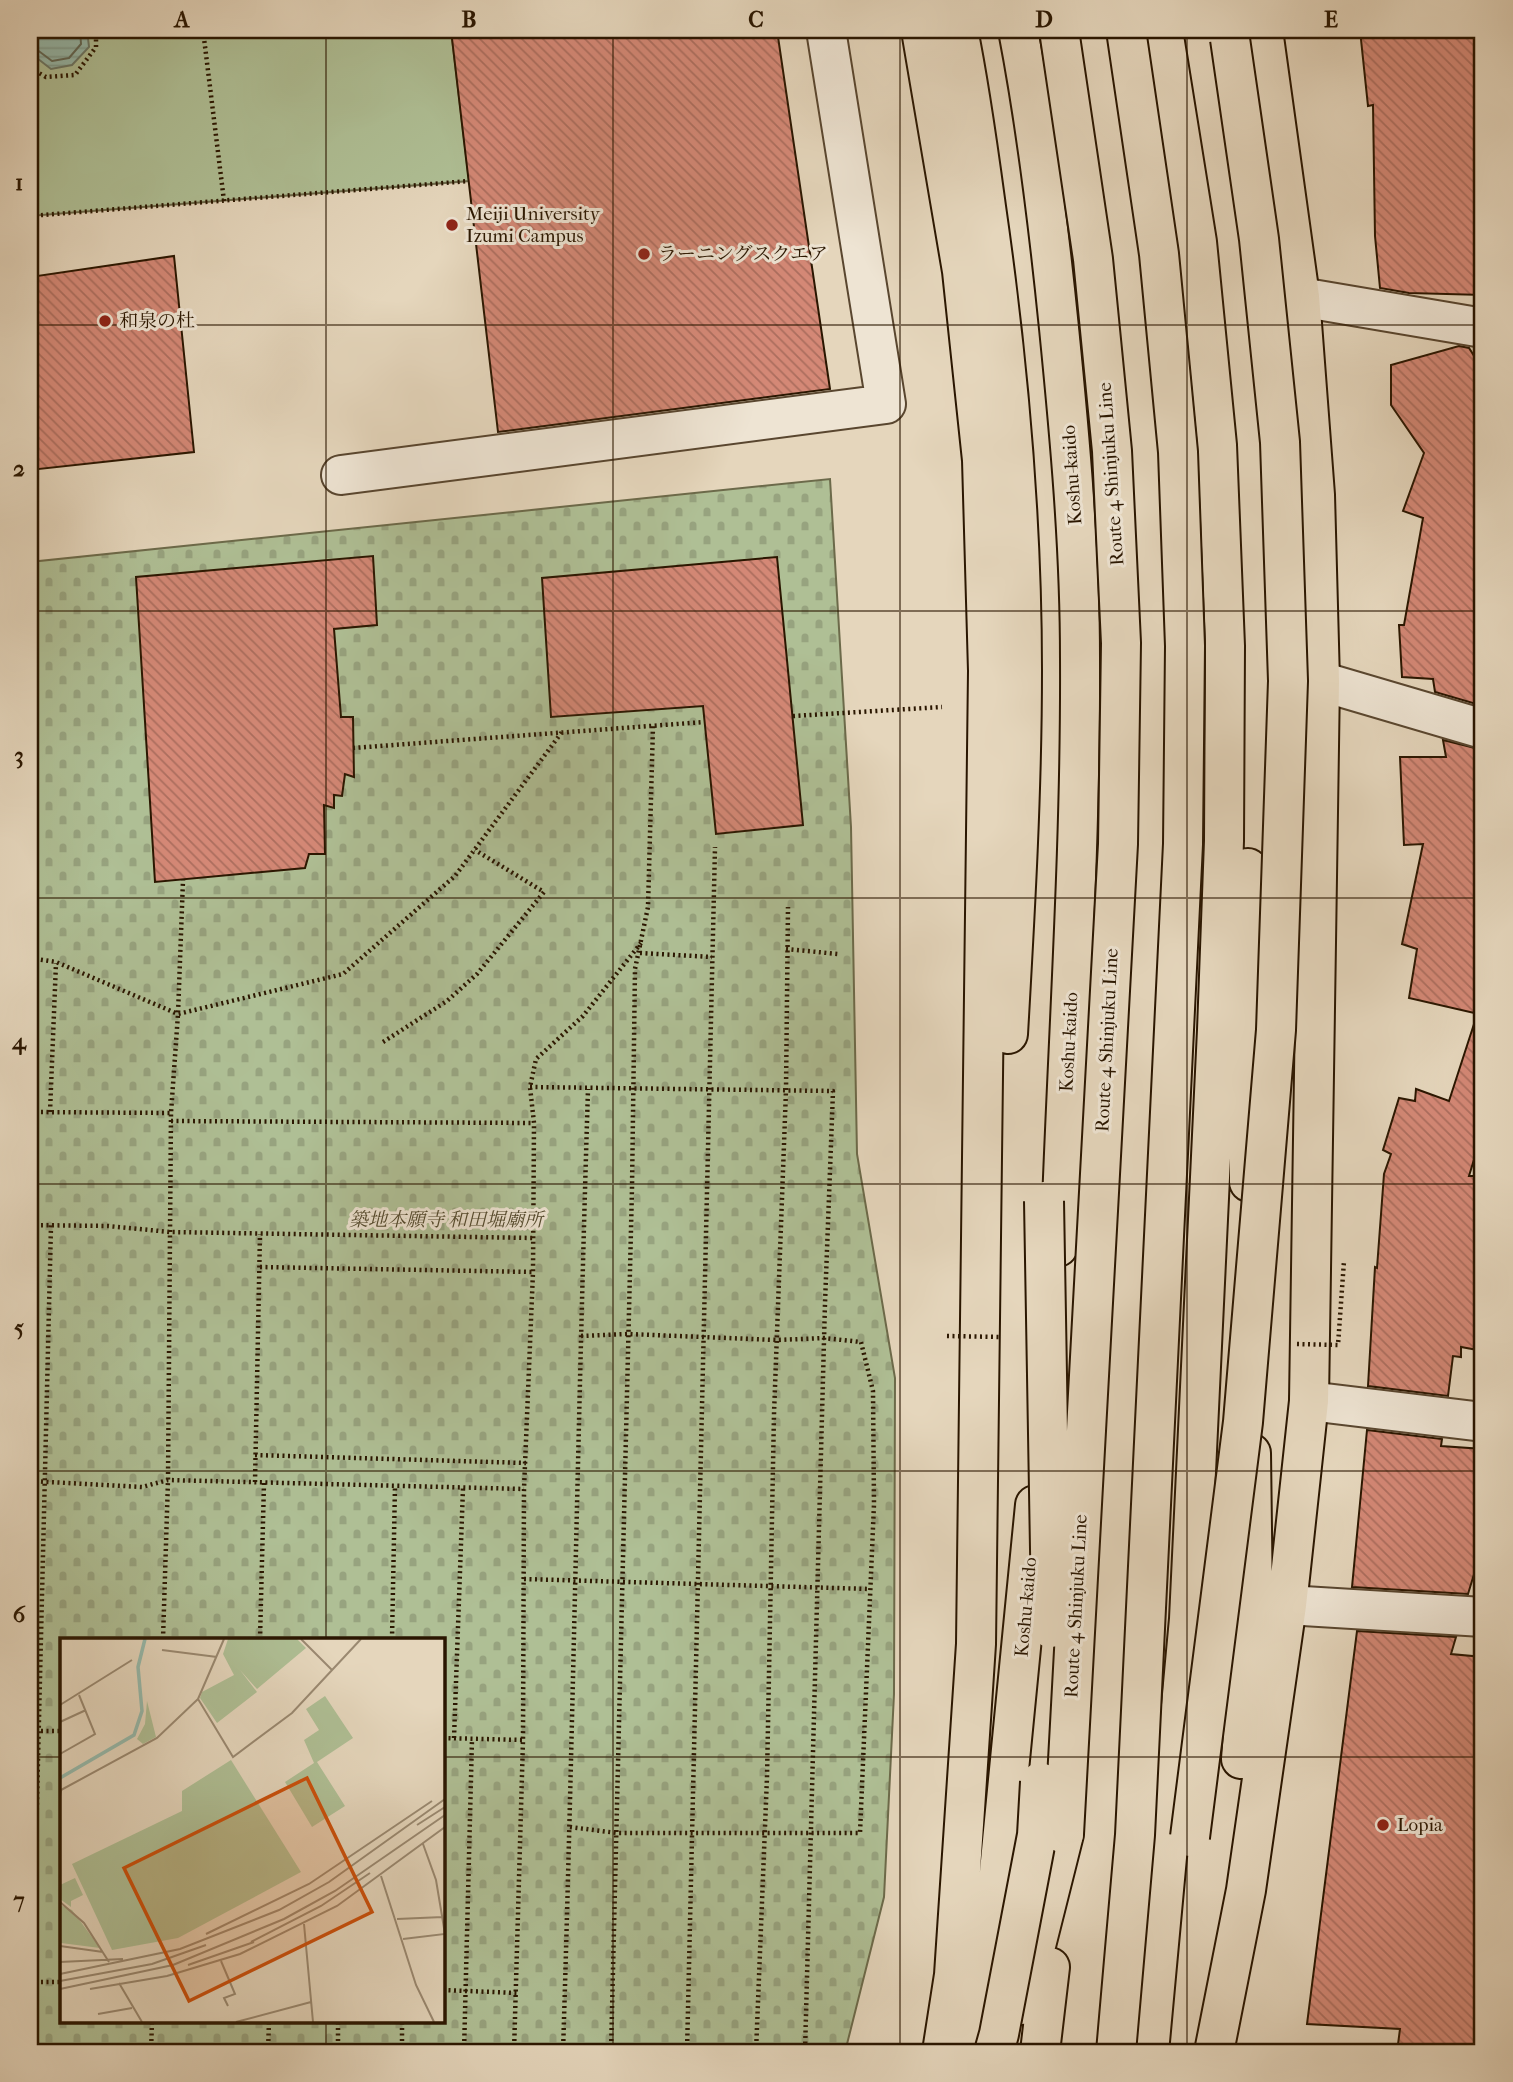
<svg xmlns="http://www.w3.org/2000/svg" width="1513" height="2082" viewBox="0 0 1513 2082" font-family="'IM FELL French Canon','Noto Serif JP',serif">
  <defs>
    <pattern id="cemetery-stones" width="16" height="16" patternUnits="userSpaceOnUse" patternTransform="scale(1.75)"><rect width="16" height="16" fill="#afbf95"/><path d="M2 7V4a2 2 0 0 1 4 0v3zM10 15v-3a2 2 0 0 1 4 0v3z" fill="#97a37f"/></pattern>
    <pattern id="water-rules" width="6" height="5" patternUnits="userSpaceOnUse" patternTransform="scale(1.75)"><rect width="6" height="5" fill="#96baac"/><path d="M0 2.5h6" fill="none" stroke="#819f92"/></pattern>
    <pattern id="building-back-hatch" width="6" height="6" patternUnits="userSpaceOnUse" patternTransform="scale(1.75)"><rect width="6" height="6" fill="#d48876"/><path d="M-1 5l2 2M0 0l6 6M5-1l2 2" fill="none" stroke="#ac6e5e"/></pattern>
  </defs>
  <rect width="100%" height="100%" fill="#e5d6bc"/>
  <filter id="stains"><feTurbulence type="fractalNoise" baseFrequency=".00286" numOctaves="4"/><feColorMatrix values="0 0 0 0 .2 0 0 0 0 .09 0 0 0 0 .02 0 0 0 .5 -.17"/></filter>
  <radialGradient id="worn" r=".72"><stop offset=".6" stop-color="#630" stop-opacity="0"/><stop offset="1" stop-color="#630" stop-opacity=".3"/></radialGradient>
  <path fill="url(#cemetery-stones)" stroke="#6c6a4a" stroke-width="2" fill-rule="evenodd" d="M830 479 851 827 857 1154 895 1378 894 1694 884 1897 845 2052H30V562ZM61 1639H443V2021H61Z"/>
  <path fill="#afbf95" stroke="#6c6a4a" stroke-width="2" d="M30 30H451L469 181 30 216Z"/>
  <path fill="url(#water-rules)" stroke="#6b7867" stroke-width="2" d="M30 30H87L89 47 72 65 51 69 33 55Z"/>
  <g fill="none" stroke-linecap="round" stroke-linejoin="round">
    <path stroke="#606856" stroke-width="2" d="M30 48 36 49 52 61 69 58 81 44 80 30"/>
  </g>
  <path fill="url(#building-back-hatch)" stroke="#2a1600" stroke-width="2" d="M451 30H777L830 389 498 432Z
    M1360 30H1483V295L1409 293 1380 288 1375 236 1373 105 1368 106Z
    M174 256 194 452 30 470V277Z
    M1459 346 1469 348 1483 370V706L1435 692 1433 679 1402 677 1399 625H1404L1423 518 1403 511 1424 453 1391 405V365Z
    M373 556 377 625 334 629 341 717H353L354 777 345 774 342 796 334 795V808L324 805 325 854H309L305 868 155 882 136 577Z
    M777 557 803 825 716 834 703 706 551 717 542 578Z
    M1443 740 1483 750V1015L1409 998 1417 949 1402 944 1423 844 1404 845 1400 757H1446Z
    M1474 1024 1483 1025V1130L1469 1176H1483V1351L1461 1347V1357L1453 1356 1448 1396 1368 1386 1375 1267 1377 1268 1384 1174 1391 1154 1383 1150 1399 1098 1415 1101 1416 1089 1449 1101Z
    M1367 1430 1442 1439 1441 1446 1483 1449V1507L1478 1561 1468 1594 1352 1587Z
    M1357 1631 1456 1637 1451 1654 1483 1657V2052H1397L1400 2029 1307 2024Z"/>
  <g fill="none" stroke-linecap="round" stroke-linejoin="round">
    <defs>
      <path id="minor" d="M1300 297 1483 328
        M341 475 886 404 826 30
        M1320 681 1483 729
        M1309 1401 1483 1422
        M1287 1605 1483 1617"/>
      <path id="highway" d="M921 30 962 271 982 460 988 671 976 1644 954 1975 942 2052
        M958 30C970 88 978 148 986 207 1008 360 1022 515 1022 670 1022 791 1015 912 1008 1034
        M1018 30C1037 128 1049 229 1059 328 1070 438 1080 548 1080 658 1081 839 1069 1021 1062 1202L1058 1247
        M1248 868 1249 1182
        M1241 1759 1253 1606 1251 1453
        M1021 2005 1064 1834
        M972 2052 993 1933 1035 1505
        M1040 2052 1050 1967
        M1149 2052 1189 1619 1217 1030 1224 841 1225 646 1217 445 1197 242 1163 30
        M1214 2052 1246 1890 1287 1605 1309 1401 1320 681 1315 495 1300 297 1263 30"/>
    </defs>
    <use href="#minor" stroke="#59462f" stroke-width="42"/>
    <use href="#highway" stroke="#2a1600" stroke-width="42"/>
    <path stroke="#2a1600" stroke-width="4.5" stroke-dasharray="2 3.5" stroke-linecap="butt" d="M203 30 224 201
      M96 34 203 31
      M30 68 46 77 75 75 96 47V30
      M30 216 469 181
      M793 716 942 707
      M353 748 704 722
      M786 949 838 954
      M640 953 712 957
      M30 958 56 962 178 1014 343 974 455 876 562 732
      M383 1042 447 1001 477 974 544 892 475 850
      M530 1087 833 1091 825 1303 805 2052
      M30 1112 171 1113
      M50 1112 56 963
      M171 1121 534 1123
      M30 1225 108 1226 170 1232 533 1238
      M260 1267 533 1272
      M255 1455 526 1463
      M30 1481 142 1487 168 1480 524 1489
      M255 1482 260 1234
      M524 1579 870 1589
      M163 1639 168 1480 171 1113 178 1014 183 880
      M260 1639 264 1483
      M392 1639 395 1486
      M30 1731H61
      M443 1738 523 1740
      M454 1738 463 1488
      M570 1827 617 1833H860L874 1504 873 1391 861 1342 824 1338 777 1340 628 1334 580 1336
      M30 1982H61
      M443 1990 517 1993
      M35 2052 36 2004 33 1966 51 1225
      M151 2052 152 2021
      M268 2052 269 2021
      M338 2052V2021
      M402 2052V2021
      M464 2052 472 1739
      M514 2052 523 1740 524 1489 533 1272 534 1123 530 1087 536 1059 583 1016 641 943
      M563 2052C573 1731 578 1410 588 1089
      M611 2052 632 1188 635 969 648 907 653 726
      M687 2052 715 847
      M756 2052 767 1777 774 1414 786 1090 788 907"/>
    <use href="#minor" stroke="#eee4d3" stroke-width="38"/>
    <use href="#highway" stroke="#e5d6bc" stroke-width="38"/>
    <defs>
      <path id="highway-bridge" d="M1059 30 1093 259 1112 451 1121 643 1118 844 1064 1834
        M1044 1201 1051 1607 1050 1628
        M1190 1837 1243 1422 1276 1030 1288 681 1280 442 1259 239 1230 39
        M994 2052 999 2034 1037 1835 1040 1782
        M1116 2052 1135 1835 1183 844 1185 646 1178 452 1159 254 1126 30"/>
    </defs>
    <use href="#highway-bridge" stroke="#2a1600" stroke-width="42" stroke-linecap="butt"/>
    <path stroke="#2a1600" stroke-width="4.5" stroke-dasharray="2 3.5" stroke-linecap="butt" d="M947 1336 1002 1337
      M1297 1344 1338 1345 1344 1261"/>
    <use href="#highway-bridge" stroke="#e5d6bc" stroke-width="38"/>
  </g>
  <path fill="none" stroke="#2a1600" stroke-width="2" stroke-opacity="0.55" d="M326 30V1639M613 30V2052M900 30V2052M1187 30V2052M30 325H1483M30 611H1483M30 898H1483M30 1184H1483M30 1471H1483M30 1757H61M443 1757H1483M326 2021V2052"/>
  <g fill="#8f2418" stroke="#eee4d3" stroke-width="2.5">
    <circle cx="452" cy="225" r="7"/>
    <circle cx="644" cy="254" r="7"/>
    <circle cx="105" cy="321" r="7"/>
    <circle cx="1383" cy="1825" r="7"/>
  </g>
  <g text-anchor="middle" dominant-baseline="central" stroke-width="6" stroke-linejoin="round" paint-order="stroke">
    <g font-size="19" fill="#2a1600" stroke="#eee4d3" text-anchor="start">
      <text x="466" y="214">Meiji University<tspan x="466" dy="22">Izumi Campus</tspan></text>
      <text x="658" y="254">ラーニングスクエア</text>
      <text x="119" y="321">和泉の杜</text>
      <text x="1397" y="1825">Lopia</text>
    </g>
    <g font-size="19" fill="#2a1600" stroke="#eee4d3">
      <text transform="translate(1111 474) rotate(-94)">Route 4 Shinjuku Line</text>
      <text transform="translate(1072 475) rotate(-94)">Koshu-kaido</text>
      <text transform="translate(1107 1040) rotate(-87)">Route 4 Shinjuku Line</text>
      <text transform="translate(1069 1042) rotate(-87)">Koshu-kaido</text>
      <text transform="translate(1076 1606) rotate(-87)">Route 4 Shinjuku Line</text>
      <text transform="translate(1026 1607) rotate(-85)">Koshu-kaido</text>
    </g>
    <g font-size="19" font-style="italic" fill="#52492d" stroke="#eee4d3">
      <text x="446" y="1220">築地本願寺 和田堀廟所</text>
    </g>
  </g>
  <g transform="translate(60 1638)">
    <rect width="385" height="385" fill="#e5d6bc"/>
    <path d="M171 122 241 234 118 300 52 312 12 226 122 173V153ZM15 240 23 257 11 263V269L0 261V247ZM0 267 12 272 40 310 1 305Z" fill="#afbf95"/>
    <path d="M168 1H237L246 10 197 51 180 32 197 54 157 85 140 60 142 54 174 37 163 16ZM265 58 293 100 257 124 285 168 252 189 225 144 254 125 244 102 259 92 246 71ZM87 63 96 99 83 106 77 101 85 86Z" fill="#afbf95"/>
    <path fill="none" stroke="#96baac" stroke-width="3.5" d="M0 140 74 97 82 73 78 29 85 1"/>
    <path fill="none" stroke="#9a8971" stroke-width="2" d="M164 1 138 61 173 119 232 75 301 1M241 1 272 32M102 12 157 19M0 67 72 22M0 84 26 72M0 116 35 96 19 57M0 158 1 152 97 100 138 61M357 187 385 169M321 238 356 347 374 384M0 264 24 285 49 324M337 281 383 279M244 286 253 384M146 296 249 246 372 163M343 301 385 296 376 242 363 206M191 304 261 268 310 235M0 308 43 314M161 323 175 356 164 360 168 368M0 324 63 321M128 327 194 304M0 336 120 311 219 272 269 244 385 161M0 343 92 326 146 307M59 345 82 384M0 351 113 327 224 281 275 253 385 177M30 351 107 338 180 316 277 268 385 189M38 376 72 370M176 384 251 364"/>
    <path fill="#cc4f0a" fill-opacity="0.15" stroke="#cc4f0a" stroke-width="3.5" d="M247 140 312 274 129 363 64 230Z"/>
    <rect width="385" height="385" fill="none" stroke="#2a1600" stroke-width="3.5"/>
  </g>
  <rect width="1513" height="2082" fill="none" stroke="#e5d6bc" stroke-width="77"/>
  <rect x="38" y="38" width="1436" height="2006" fill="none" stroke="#2a1600" stroke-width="2.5"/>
  <g font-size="23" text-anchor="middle" font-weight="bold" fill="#2a1600">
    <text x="182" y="27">A</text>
    <text x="469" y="27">B</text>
    <text x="756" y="27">C</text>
    <text x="1044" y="27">D</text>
    <text x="1331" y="27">E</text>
    <text x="19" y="190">1</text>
    <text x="19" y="476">2</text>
    <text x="19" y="763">3</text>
    <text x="19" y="1049">4</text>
    <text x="19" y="1335">5</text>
    <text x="19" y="1622">6</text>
    <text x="19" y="1908">7</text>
  </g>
  <rect width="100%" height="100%" filter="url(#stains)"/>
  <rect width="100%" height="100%" fill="url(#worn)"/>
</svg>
